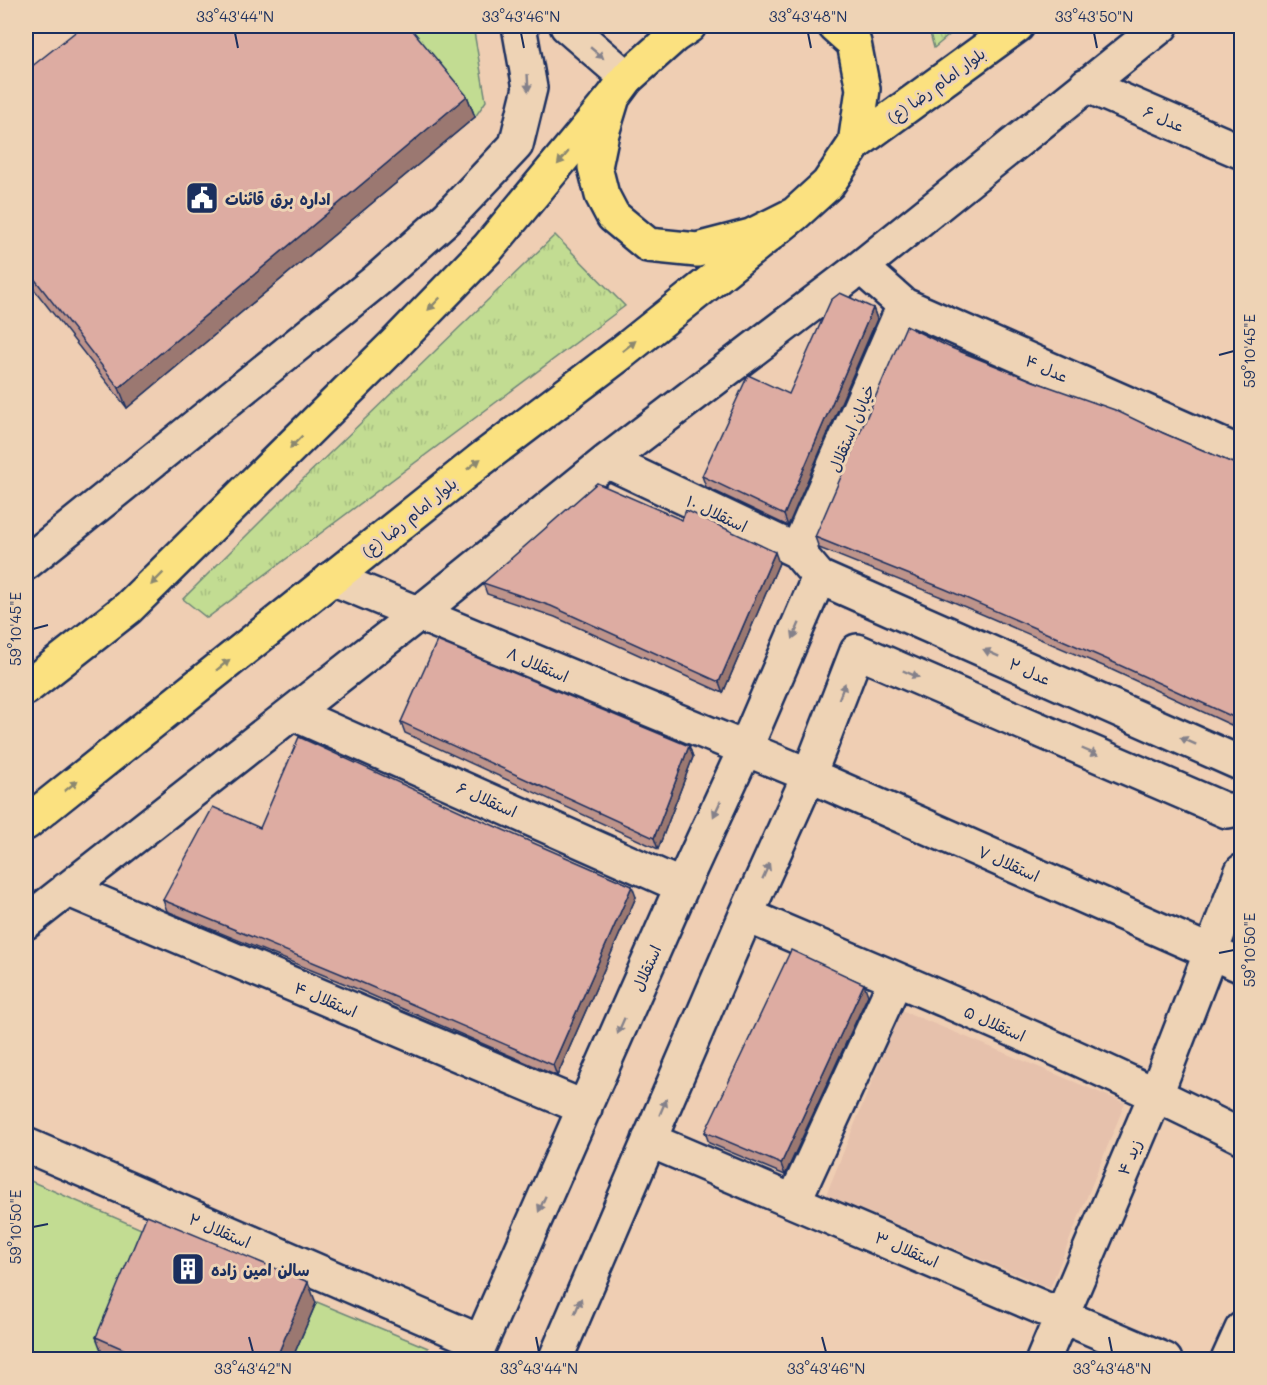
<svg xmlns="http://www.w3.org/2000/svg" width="1267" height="1385" viewBox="0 0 1267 1385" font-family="Mali,'Playpen Sans Arabic',sans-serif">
  <defs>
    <pattern id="grass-tufts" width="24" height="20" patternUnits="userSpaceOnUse" patternTransform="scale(1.5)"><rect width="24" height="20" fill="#c2dc92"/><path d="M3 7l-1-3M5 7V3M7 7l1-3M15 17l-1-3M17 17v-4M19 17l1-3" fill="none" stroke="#a6bd80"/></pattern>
  </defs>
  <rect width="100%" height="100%" fill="#efceb3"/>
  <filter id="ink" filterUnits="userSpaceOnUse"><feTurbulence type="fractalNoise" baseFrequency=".0167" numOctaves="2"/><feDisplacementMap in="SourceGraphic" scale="12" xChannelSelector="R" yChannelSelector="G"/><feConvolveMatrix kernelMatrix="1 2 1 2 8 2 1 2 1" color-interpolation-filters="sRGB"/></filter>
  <g filter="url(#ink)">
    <path fill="#e6c1ac" d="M901 1010 1125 1103 1050 1288 826 1195Z"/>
    <path fill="url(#grass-tufts)" stroke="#6e8678" stroke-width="1.5" d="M928 26H960L934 48Z
      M555 235 625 306 207 618 183 599 302 480Z"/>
    <path fill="#c2dc92" stroke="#6e8678" stroke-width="1.5" d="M399 26H473L486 101 475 117Z
      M26 1179 155 1235 428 1348 423 1360 26 1359Z"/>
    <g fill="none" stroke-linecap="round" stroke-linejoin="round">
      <defs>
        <path id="street" d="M1086 85 1242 152
          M861 267 904 305 1242 454
          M607 461 797 551 819 577 1242 764
          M797 551 904 305
          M26 563 376 281 448 217 516 145 530 88 519 26
          M332 578 809 775 1242 966
          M292 713 682 886
          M67 889 585 1108
          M746 915C912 986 1080 1055 1242 1137
          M26 922 418 614 607 461 861 267 1161 26
          M649 1140 1165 1360
          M26 1145 481 1342
          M794 1201 896 979
          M473 1360 682 886 745 749 819 577
          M555 1360 746 915 809 775 857 651 1227 811 1242 808
          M1043 1360 1156 1094 1242 871
          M1228 1360 1242 1329"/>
        <path id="secondary" d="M567 26 627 78"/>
        <path id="primary" d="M689 26 674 36 627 78 613 97 602 133 595 167 602 195 613 216 648 245 697 250 751 236 795 214 828 184 855 144 863 89 854 43 835 26
          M855 144 1017 26
          M26 688 128 608 395 344 488 248 613 97
          M26 823 479 461 620 354 795 214"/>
      </defs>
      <use href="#street" stroke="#1b2f5e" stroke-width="38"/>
      <use href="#secondary" stroke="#1b2f5e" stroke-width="38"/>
      <use href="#primary" stroke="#1b2f5e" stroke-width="38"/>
      <use href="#street" stroke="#eed3b5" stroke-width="33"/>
      <use href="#secondary" stroke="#eed3b5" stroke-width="33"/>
      <use href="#primary" stroke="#fbe180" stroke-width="33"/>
    </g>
    <path fill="#be948b" stroke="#1b2f5e" stroke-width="1.5" d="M26 71 467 96 475 117 127 408 26 279Z
      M873 308 877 319 788 526 706 487 702 476 789 394Z
      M949 347 1163 433 1242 467V730L1110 669 949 600 819 548 815 537Z
      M779 563 723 693 555 617 487 594 483 583Z
      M401 722 689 746 693 757 658 849 405 733Z
      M260 828 636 897 557 1076 348 985 167 911 163 900Z
      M868 995 785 1175 709 1143 705 1132Z
      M316 1303 292 1359H107L104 1358 96 1337Z"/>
    <path fill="#9b7871" stroke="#1b2f5e" stroke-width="1.5" d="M467 96 475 117 127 408 119 388Z
      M873 308 877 319 788 526 784 515Z
      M775 552 779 563 723 693 719 682Z
      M689 746 693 757 658 849 654 838Z
      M632 886 636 897 557 1076 553 1065Z
      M864 984 868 995 785 1175 781 1164Z
      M308 1282 316 1303 292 1359H276Z"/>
    <path fill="#ddaca2" stroke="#1b2f5e" stroke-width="1.5" d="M83 26H409L467 96 119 388 26 268V71Z
      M840 293 873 308 784 515 702 476 748 375 789 394 831 300Z
      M906 326 949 347 1033 381 1115 410 1163 433 1242 467V721L1106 659 945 589 815 537Z
      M597 483 682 520 686 510 775 552 719 682 551 606 483 583Z
      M437 641 689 746 654 838 401 722Z
      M299 737 467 814 632 886 553 1065 344 975 163 900 213 807 260 828Z
      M791 950 864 984 781 1164 705 1132Z
      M147 1215 308 1282 276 1359H146L96 1337Z"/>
    <defs><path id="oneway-solid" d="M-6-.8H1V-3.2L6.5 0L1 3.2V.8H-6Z" transform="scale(1.5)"/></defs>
    <g fill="#84818a">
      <use href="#oneway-solid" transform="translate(597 53) rotate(40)"/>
      <use href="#oneway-solid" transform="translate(528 83) rotate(87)"/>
      <use href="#oneway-solid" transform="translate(796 631) rotate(113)"/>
      <use href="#oneway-solid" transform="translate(991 653) rotate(-156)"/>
      <use href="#oneway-solid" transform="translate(911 674) rotate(23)"/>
      <use href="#oneway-solid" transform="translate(842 691) rotate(-69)"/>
      <use href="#oneway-solid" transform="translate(1188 741) rotate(-156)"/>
      <use href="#oneway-solid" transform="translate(1090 752) rotate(23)"/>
      <use href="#oneway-solid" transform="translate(717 809) rotate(115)"/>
      <use href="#oneway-solid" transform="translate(766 871) rotate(-66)"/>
      <use href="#oneway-solid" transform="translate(621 1026) rotate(114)"/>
      <use href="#oneway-solid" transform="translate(663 1107) rotate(-67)"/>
      <use href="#oneway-solid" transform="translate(542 1204) rotate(114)"/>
      <use href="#oneway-solid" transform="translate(578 1306) rotate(-67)"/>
    </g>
    <g fill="#8b886f">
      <use href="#oneway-solid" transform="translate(563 158) rotate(130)"/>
      <use href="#oneway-solid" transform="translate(434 304) rotate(134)"/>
      <use href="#oneway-solid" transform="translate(629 346) rotate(-38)"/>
      <use href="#oneway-solid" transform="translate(296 442) rotate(135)"/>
      <use href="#oneway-solid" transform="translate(474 464) rotate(-38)"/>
      <use href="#oneway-solid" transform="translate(157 579) rotate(135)"/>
      <use href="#oneway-solid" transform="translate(223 665) rotate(-39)"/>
      <use href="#oneway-solid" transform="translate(71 786) rotate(-39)"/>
    </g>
  </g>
  <path fill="none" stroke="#1b2f5e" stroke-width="2" d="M235 33 238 48M521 33 524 48M808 33 811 48M1094 33 1097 48M1219 355 1234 351M33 629 48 625M1219 953 1234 950M33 1227 48 1224M249 1337 253 1352M536 1337 539 1352M822 1337 826 1352M1109 1337 1112 1352"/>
  <defs>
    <symbol id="civic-square" viewBox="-11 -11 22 22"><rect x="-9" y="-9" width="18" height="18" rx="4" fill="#1b2f5e" stroke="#eed3b5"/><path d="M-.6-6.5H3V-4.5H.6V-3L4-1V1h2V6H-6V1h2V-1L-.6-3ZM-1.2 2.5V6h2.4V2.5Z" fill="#fff"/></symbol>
    <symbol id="building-square" viewBox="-11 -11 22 22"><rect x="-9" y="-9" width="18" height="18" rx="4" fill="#1b2f5e" stroke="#eed3b5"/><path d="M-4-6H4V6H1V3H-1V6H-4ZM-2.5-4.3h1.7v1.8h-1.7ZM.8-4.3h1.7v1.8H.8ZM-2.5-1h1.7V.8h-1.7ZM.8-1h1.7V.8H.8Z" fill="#fff"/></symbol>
  </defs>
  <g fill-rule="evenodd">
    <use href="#civic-square" x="183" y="179" width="38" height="38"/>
    <use href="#building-square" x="169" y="1250" width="38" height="38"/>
  </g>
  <g text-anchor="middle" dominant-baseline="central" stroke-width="6" stroke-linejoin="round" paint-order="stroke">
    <g font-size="16" fill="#1b2f5e" stroke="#eed3b5">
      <text transform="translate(936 85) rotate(-36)">بلوار امام رضا (ع)</text>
      <text transform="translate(1164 118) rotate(23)">عدل ۶</text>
      <text transform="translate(1047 368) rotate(24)">عدل ۴</text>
      <text transform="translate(851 428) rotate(-67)">خیابان استقلال</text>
      <text transform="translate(717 513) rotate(25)">استقلال ۱۰</text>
      <text transform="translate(409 517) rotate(-39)">بلوار امام رضا (ع)</text>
      <text transform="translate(538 664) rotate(23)">استقلال ۸</text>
      <text transform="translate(1030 671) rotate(24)">عدل ۲</text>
      <text transform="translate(487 799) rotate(24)">استقلال ۶</text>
      <text transform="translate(1009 863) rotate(24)">استقلال ۷</text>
      <text transform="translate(646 968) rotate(-66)">استقلال</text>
      <text transform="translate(326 999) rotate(23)">استقلال ۴</text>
      <text transform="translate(995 1023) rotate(24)">استقلال ۵</text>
      <text transform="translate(1129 1157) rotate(-67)">زید ۴</text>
      <text transform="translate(220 1230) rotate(23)">استقلال ۲</text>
      <text transform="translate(907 1249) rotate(23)">استقلال ۳</text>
    </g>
    <g font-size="16" font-weight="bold" fill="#1b2f5e" stroke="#eed3b5" text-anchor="start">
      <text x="225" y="198">اداره برق قائنات</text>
      <text x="211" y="1269">سالن امین زاده</text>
    </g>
  </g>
  <rect width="1267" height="1385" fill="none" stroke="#eed3b5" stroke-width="66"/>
  <rect x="33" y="33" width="1201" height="1319" fill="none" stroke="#1b2f5e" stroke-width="2"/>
  <g font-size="15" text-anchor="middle" fill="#1b2f5e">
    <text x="235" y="22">33°43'44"N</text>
    <text x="521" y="22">33°43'46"N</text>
    <text x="808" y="22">33°43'48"N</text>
    <text x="1094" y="22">33°43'50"N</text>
    <text transform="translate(1250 351) rotate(-90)" y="5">59°10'45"E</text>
    <text transform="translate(16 629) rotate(-90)" y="5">59°10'45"E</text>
    <text transform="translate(1250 950) rotate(-90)" y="5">59°10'50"E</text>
    <text transform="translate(16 1227) rotate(-90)" y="5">59°10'50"E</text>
    <text x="253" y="1374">33°43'42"N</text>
    <text x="539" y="1374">33°43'44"N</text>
    <text x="826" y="1374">33°43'46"N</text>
    <text x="1112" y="1374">33°43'48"N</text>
  </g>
</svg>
